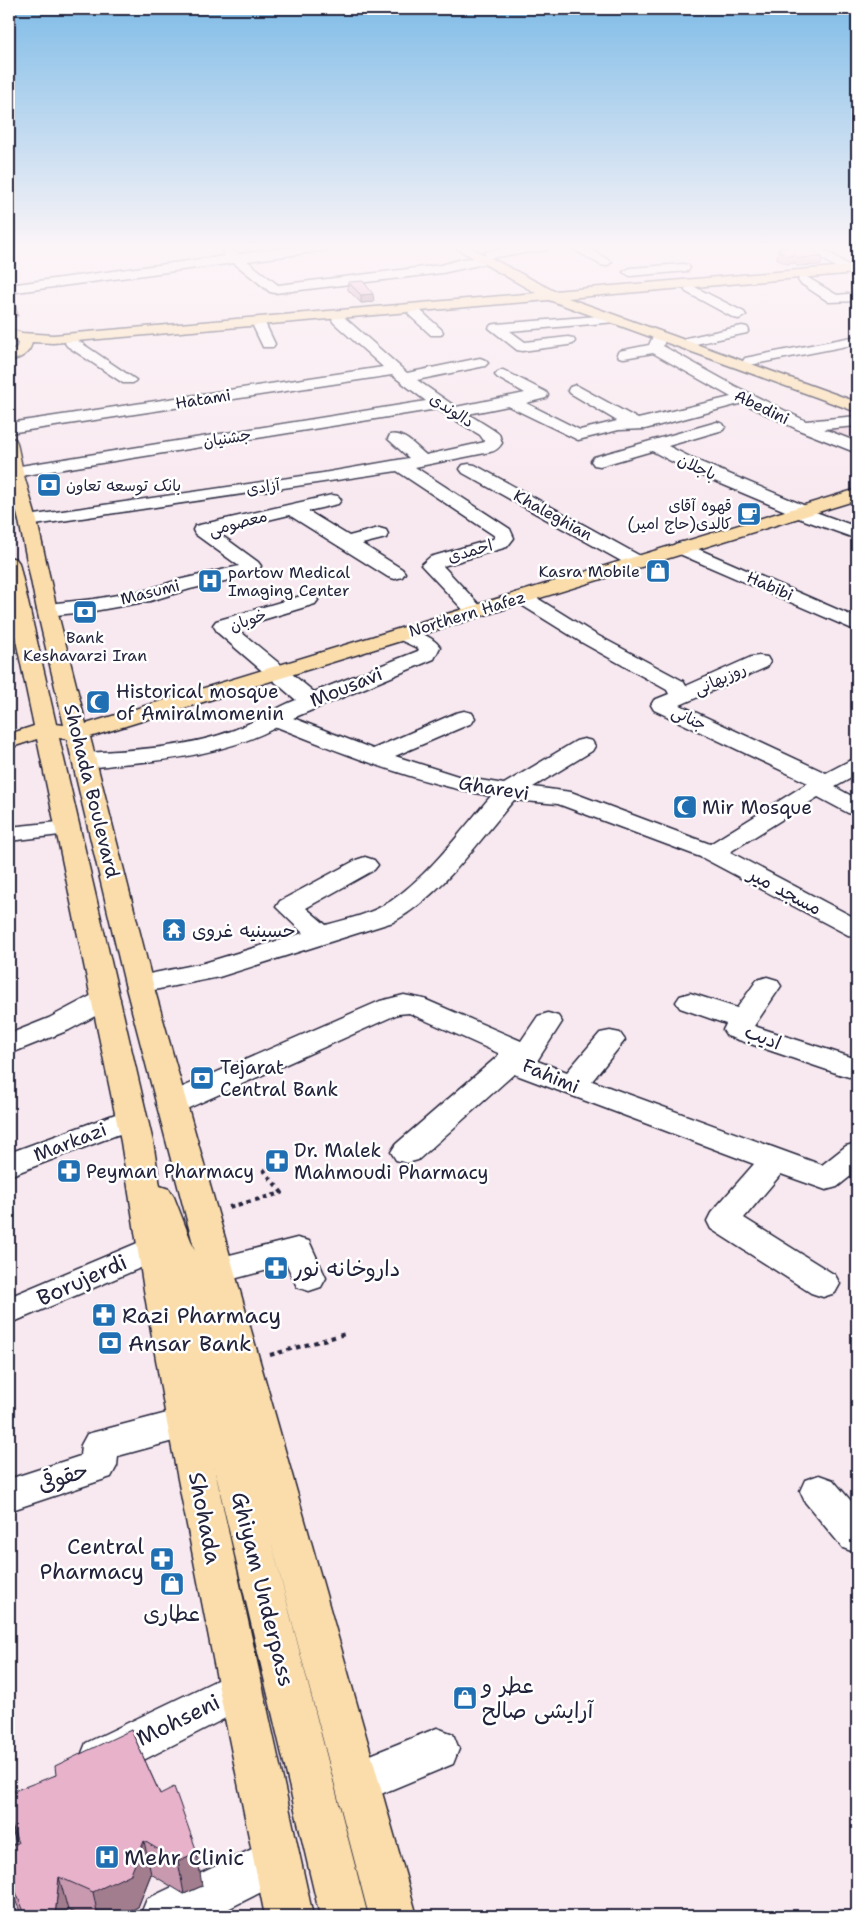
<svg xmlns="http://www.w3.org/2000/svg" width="866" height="1925" viewBox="0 0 866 1925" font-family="'Shantell Sans','Playpen Sans Arabic',sans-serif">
  <rect width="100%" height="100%" fill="#f8e8ef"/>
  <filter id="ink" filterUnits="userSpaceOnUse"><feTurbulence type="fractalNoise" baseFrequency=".02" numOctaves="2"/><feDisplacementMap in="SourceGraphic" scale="10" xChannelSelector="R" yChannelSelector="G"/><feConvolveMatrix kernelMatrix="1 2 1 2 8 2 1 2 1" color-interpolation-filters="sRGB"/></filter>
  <g filter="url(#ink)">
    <path fill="#f3d8e4" d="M857 423V446L814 427Z"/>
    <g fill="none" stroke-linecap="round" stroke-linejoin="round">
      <defs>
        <path id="minor" d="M298 246H335L329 250 247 261 278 285 441 265 462 259 485 257V252L490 251 520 246H553L547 250 488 258V263L442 273 275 293 270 292 234 263 9 293V285L225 256 222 252 228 248 239 254Z
          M568 246H585L612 262 606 266 601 265Z
          M804 246H819L856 270 854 273H844Z
          M683 264 688 265 690 268 688 271 630 276 623 272 630 268Z
          M805 276 837 295 857 293V301L829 302 800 283 798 280 800 277Z
          M691 285 744 312 746 315 739 319 734 318 686 292 684 289Z
          M415 309 420 310 441 329 443 332 441 335H431L410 316 408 313Z
          M611 315 616 316 618 319 616 322 510 331 525 342 568 337 573 338 575 341 573 344 568 345 522 351 517 350 489 328 491 325 496 324Z
          M339 316 344 317 407 373 480 358 485 360 488 363 485 366 417 380 456 407 525 393 498 378 495 375 498 372 503 370 546 392 548 395 546 398 526 403 580 430 617 421 570 393 568 390 570 387 576 385 638 419 731 397 653 353 624 358 619 357 617 354 619 351 649 345 654 334H664L666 337 663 346 735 386 806 421 857 416V426L824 429 857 442V453L799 430 743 403 645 429 619 430 578 440 508 406 468 414 492 429 499 434 502 443C499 448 496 451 490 452L415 467 510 529 514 538 507 547 443 566 485 611 482 615 475 617 468 615 421 565 430 557 493 539 495 536 397 471 28 526 22 525 19 521 22 517 28 516 323 473 409 458 388 439 390 435C404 432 416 447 426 455L485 442 480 435 437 409 14 477 9 476V468L14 467 426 401 392 375 9 433V423L383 367 334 323 332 320 334 317Z
          M260 322 265 323 275 344 273 347H263L253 326 255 323Z
          M742 326 747 327 749 330 747 333 691 345 686 344 684 341 686 338Z
          M857 336V344L750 365 745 364 743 361 745 358 750 357Z
          M72 339 77 340 136 380 133 383H123L67 346 65 343 67 340Z
          M717 422 723 424 725 427 723 430 668 446 698 461 808 507 810 510 857 527V539L793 516 790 513 686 469 652 451 600 466 594 465 591 461 594 457Z
          M469 464 475 465 644 558 647 562 644 566 637 568 630 566 463 473 460 469 463 465Z
          M332 495 338 496 341 500 338 504 308 511 349 536 379 528 386 530 388 534 386 538 362 544 402 569 405 573 402 577 395 579 388 577 289 515 217 532 258 562 261 566 255 574 190 589 150 601 94 611 47 616 40 614 37 610 40 606 47 604 94 599 147 590 178 580 239 566 195 534 193 530 195 526Z
          M682 542 857 618V631L675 552 673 548 675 544Z
          M522 591 529 593 595 634 683 681 686 686 751 657 759 656 767 657 770 662 767 667 680 705 826 773 849 761 857 759V775L835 787 857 799V815L848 813 818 797 730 852 857 919V937L848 935 703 858 558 804 514 800C478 842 443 894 393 922L219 977 139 993 129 990 125 984 129 978 204 963 303 933 276 907 280 901 356 860 365 857 374 860 378 865 374 870 306 908 326 925C347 919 372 914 391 901 430 874 460 832 491 796 417 783 347 755 277 727 229 752 175 760 121 764 106 766 90 769 76 765L72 760 76 755 84 753C134 750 187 748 234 730 256 722 275 708 296 700L218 633 213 625 216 621 301 596 308 594 315 596 318 600 315 604 236 628 314 692 418 651 419 649 396 638 393 634 396 630C408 626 433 636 440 647L434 659 293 718 373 749 456 713 464 711 472 713 475 718 472 723 395 756 461 777 504 784 576 741 584 739 592 741 595 746 592 751 533 787 571 792 710 844 808 783 654 710 651 705 654 700 669 694 667 690 581 642 515 601 512 597 515 593Z
          M23 622 30 624 33 628 30 632 9 636V624Z
          M68 821 77 823 80 828 77 833 9 841V827Z
          M767 977 777 980 781 986 754 1026 857 1059V1074L849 1077 839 1074 727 1036 723 1030 726 1024 680 1008 676 1002 680 996 690 993 737 1008 757 980Z
          M106 990 116 993 120 999 116 1005 69 1030 9 1054V1034L49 1018 96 993Z
          M404 995 424 999 521 1041 538 1016 548 1013 558 1016 562 1022 537 1061 567 1072 600 1033 610 1031 620 1033 625 1040 592 1081 822 1165 846 1146 857 1143V1171L837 1187 826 1190 781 1174 744 1218 835 1275 840 1284 835 1293 823 1297 811 1293 711 1229 707 1221 711 1213 754 1164 514 1074 418 1160 407 1163 396 1160 391 1152 396 1144 498 1056V1053L409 1013 398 1014 182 1111 171 1114 160 1111 156 1104 160 1097 380 1001Z
          M132 1108 143 1111 147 1118 143 1125 9 1176V1153Z
          M154 1236 166 1239 171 1248 166 1257 9 1324V1297Z
          M297 1238 309 1241 326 1278 321 1287 309 1291 297 1287 287 1265 218 1283 206 1279 201 1270 206 1261Z
          M186 1408 199 1412 205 1423 199 1434 118 1456 117 1466 111 1477 9 1511V1479L80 1456 81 1445 87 1434Z
          M819 1475 833 1480 857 1508V1553L843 1548 805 1502 800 1491 805 1480Z
          M240 1669 255 1675 261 1689 255 1703 118 1773 102 1779 86 1773 80 1758 86 1743Z
          M437 1728 453 1734 459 1749 453 1764 357 1804 341 1797 335 1782 341 1767Z
          M277 1837 293 1844 300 1860 293 1876 214 1916H140L147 1899Z"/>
        <path id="major" d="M452 246H468L554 291 857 265V273L568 298 857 402V412L549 300 53 343 32 342C30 354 20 359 9 361V352L17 347 18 343 9 338V329L22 333 53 335 536 293Z
          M9 438 15 439 17 443 23 472 37 521 57 610 86 724 857 489V500L90 737 153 984 417 1916H369L270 1537 368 1916H320L214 1466 313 1916H265L219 1689 167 1423 144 1290 121 1142 37 739 9 748V734L34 726 9 607V557L16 559 19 563 56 724 64 725 37 610 19 521 9 484ZM59 738 67 739 125 984 195 1251 174 1197 169 1189 160 1186 153 1142Z"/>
      </defs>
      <use href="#minor" stroke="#22223b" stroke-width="3"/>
      <use href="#major" stroke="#22223b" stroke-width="3"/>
      <path stroke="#22223b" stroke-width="4" stroke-dasharray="4.5 4.5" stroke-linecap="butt" d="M229 1207 282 1193 263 1169
        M270 1355 345 1334"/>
      <use href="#minor" fill="#fff" fill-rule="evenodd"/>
      <use href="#major" fill="#faddab" fill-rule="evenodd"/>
    </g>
    <path fill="#c899af" stroke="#22223b" d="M778 248 822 257 821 265 797 266 794 263 787 264 777 259Z
      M348 282 374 302 361 303 348 290Z
      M131 1730 202 1886 184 1894 151 1874 138 1907 119 1916H82L68 1910 67 1916H22L9 1886V1847L16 1843 9 1819V1800L56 1775Z"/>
    <path fill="#a27d8e" stroke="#22223b" d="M373 294 374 302 361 303V295Z
      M16 307 18 316H9V308Z
      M144 1841 151 1874 138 1907 119 1916H98L93 1892Z
      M197 1852 202 1886 184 1894 178 1861Z
      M59 1877 68 1910 67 1916H55Z"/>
    <path fill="#e8b2cb" stroke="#22223b" d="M791 246H809L822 257 798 258 795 255 788 256 778 251 781 250 778 248Z
      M363 281 373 294 361 295 348 282Z
      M9 287H12L16 307 9 308Z
      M131 1730 160 1794 174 1787 197 1852 178 1861 144 1841 131 1874 93 1892 59 1877 55 1916H26L9 1876V1847L18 1843 9 1817V1800L14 1791 56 1775 55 1766Z"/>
  </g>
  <linearGradient id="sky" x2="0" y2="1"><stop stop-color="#80bce7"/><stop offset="0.48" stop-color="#fcf5f8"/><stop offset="1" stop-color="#fcf5f8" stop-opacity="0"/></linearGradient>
  <rect width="866" height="516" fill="url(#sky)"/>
  <defs>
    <symbol id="bank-square" viewBox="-11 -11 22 22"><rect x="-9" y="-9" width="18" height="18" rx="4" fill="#1f6fb2" stroke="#fff"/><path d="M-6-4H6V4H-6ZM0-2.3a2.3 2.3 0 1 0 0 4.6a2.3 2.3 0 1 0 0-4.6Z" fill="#fff"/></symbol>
    <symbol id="cafe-square" viewBox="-11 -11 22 22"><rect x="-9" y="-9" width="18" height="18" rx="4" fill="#1f6fb2" stroke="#fff"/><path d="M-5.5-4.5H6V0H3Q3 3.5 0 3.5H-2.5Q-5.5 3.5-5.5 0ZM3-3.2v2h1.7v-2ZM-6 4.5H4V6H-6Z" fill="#fff"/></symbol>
    <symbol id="shop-square" viewBox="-11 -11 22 22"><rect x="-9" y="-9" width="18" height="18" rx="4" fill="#1f6fb2" stroke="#fff"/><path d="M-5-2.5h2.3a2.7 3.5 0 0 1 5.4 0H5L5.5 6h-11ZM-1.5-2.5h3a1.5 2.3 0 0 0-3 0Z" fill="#fff"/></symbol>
    <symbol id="hospital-square" viewBox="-11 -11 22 22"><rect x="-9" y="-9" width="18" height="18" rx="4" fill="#1f6fb2" stroke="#fff"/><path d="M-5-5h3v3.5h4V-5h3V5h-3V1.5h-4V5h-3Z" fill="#fff"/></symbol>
    <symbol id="mosque-square" viewBox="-11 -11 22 22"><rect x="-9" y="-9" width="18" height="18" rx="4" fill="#1f6fb2" stroke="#fff"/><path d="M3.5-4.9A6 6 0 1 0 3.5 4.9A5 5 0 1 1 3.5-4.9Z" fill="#fff"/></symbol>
    <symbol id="temple-square" viewBox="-11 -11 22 22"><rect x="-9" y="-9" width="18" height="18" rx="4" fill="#1f6fb2" stroke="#fff"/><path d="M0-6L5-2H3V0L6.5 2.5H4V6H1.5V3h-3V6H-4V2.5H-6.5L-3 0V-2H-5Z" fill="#fff"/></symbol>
    <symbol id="pharmacy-square" viewBox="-11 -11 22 22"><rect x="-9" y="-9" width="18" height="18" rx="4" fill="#1f6fb2" stroke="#fff"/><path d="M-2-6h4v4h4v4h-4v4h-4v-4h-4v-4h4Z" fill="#fff"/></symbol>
  </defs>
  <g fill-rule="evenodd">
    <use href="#bank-square" x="35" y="471" width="28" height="28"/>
    <use href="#cafe-square" x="735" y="500" width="28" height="28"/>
    <use href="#shop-square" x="644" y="557" width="28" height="28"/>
    <use href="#hospital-square" x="196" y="567" width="28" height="28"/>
    <use href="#bank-square" x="71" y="598" width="28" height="28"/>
    <use href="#mosque-square" x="84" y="688" width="28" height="28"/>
    <use href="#mosque-square" x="671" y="793" width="28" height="28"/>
    <use href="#temple-square" x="160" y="916" width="28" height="28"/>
    <use href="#bank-square" x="188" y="1064" width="28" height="28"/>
    <use href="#pharmacy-square" x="263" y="1147" width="28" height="28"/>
    <use href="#pharmacy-square" x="55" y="1157" width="28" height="28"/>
    <use href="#pharmacy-square" x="262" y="1254" width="28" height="28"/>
    <use href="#pharmacy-square" x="90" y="1301" width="28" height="28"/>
    <use href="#bank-square" x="96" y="1329" width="28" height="28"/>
    <use href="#pharmacy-square" x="148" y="1545" width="28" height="28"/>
    <use href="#shop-square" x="158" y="1570" width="28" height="28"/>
    <use href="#shop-square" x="451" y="1684" width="28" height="28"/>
    <use href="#hospital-square" x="93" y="1843" width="28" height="28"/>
  </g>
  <g text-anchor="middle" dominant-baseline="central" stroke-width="5" stroke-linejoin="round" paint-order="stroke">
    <g font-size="16" fill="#22223b" stroke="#fff">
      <text transform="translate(203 399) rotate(-9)">Hatami</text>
      <text transform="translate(762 407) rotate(26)">Abedini</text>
      <text transform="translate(452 410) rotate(33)">دالوندی</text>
      <text transform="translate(227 438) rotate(-9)">جشنیان</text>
      <text transform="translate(697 467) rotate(25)">باجلان</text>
      <text transform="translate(263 487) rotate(-8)">آزادی</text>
      <text transform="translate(553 515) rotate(29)">Khaleghian</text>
      <text transform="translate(238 523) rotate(-15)">معصومی</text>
      <text transform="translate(470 551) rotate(-16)">احمدی</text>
      <text transform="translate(770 586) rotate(24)">Habibi</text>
      <text transform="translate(150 592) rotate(-14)">Masumi</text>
      <text transform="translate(467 614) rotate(-17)">Northern Hafez</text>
      <text transform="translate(248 620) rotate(-20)">خوبان</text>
      <text transform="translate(720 679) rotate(-24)">روزبهانی</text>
      <text transform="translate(689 718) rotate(25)">جنانی</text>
    </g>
    <g font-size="16" fill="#22223b" stroke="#fff" text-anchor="start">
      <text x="66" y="485">بانک توسعه تعاون</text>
      <text x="732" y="505" text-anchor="end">قهوه آقای<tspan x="732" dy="18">کالدی(حاج امیر)</tspan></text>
      <text x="640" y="571" text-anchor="end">Kasra Mobile</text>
      <text x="228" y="572">partow Medical<tspan x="228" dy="18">Imaging Center</tspan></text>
      <text x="85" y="637" text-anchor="middle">Bank<tspan x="85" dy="18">Keshavarzi Iran</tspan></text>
    </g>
    <g font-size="19" fill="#22223b" stroke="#fff">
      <text transform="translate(346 687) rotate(-22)">Mousavi</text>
      <text transform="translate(494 788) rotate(9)">Gharevi</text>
      <text transform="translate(92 791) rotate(76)">Shohada Boulevard</text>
      <text transform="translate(785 891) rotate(28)">مسجد میر</text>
      <text transform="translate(763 1037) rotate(22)">ادیب</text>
      <text transform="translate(551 1076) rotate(23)">Fahimi</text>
      <text transform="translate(70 1142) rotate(-21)">Markazi</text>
    </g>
    <g font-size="19" fill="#22223b" stroke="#fff" text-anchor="start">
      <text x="116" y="691">Historical mosque<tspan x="116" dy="22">of Amiralmomenin</tspan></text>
      <text x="702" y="807">Mir Mosque</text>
      <text x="192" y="930">حسینیه غروی</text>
      <text x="220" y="1067">Tejarat<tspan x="220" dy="22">Central Bank</tspan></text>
      <text x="294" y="1150">Dr. Malek<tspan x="294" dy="22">Mahmoudi Pharmacy</tspan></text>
      <text x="86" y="1171">Peyman Pharmacy</text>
    </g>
    <g font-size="22" fill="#22223b" stroke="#fff" text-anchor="start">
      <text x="294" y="1268">داروخانه نور</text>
      <text x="122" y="1315">Razi Pharmacy</text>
      <text x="128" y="1343">Ansar Bank</text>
      <text x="144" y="1546" text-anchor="end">Central<tspan x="144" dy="25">Pharmacy</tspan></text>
      <text x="172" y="1613" text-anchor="middle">عطاری</text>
      <text x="482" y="1685">عطر و<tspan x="482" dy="25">آرایشی صالح</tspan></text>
      <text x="124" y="1857">Mehr Clinic</text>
    </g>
    <g font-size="22" fill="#22223b" stroke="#fff">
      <text transform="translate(82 1280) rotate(-24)">Borujerdi</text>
      <text transform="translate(63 1477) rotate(-18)">حقوقی</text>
      <text transform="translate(205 1518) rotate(79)">Shohada</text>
      <text transform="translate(263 1589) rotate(76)">Ghiyam Underpass</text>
      <text transform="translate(178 1720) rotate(-26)">Mohseni</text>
    </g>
  </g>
  <rect width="866" height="1925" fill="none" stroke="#fff" stroke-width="30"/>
  <rect x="15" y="15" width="836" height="1895" fill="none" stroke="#22223b" stroke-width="2" filter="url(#ink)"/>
</svg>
